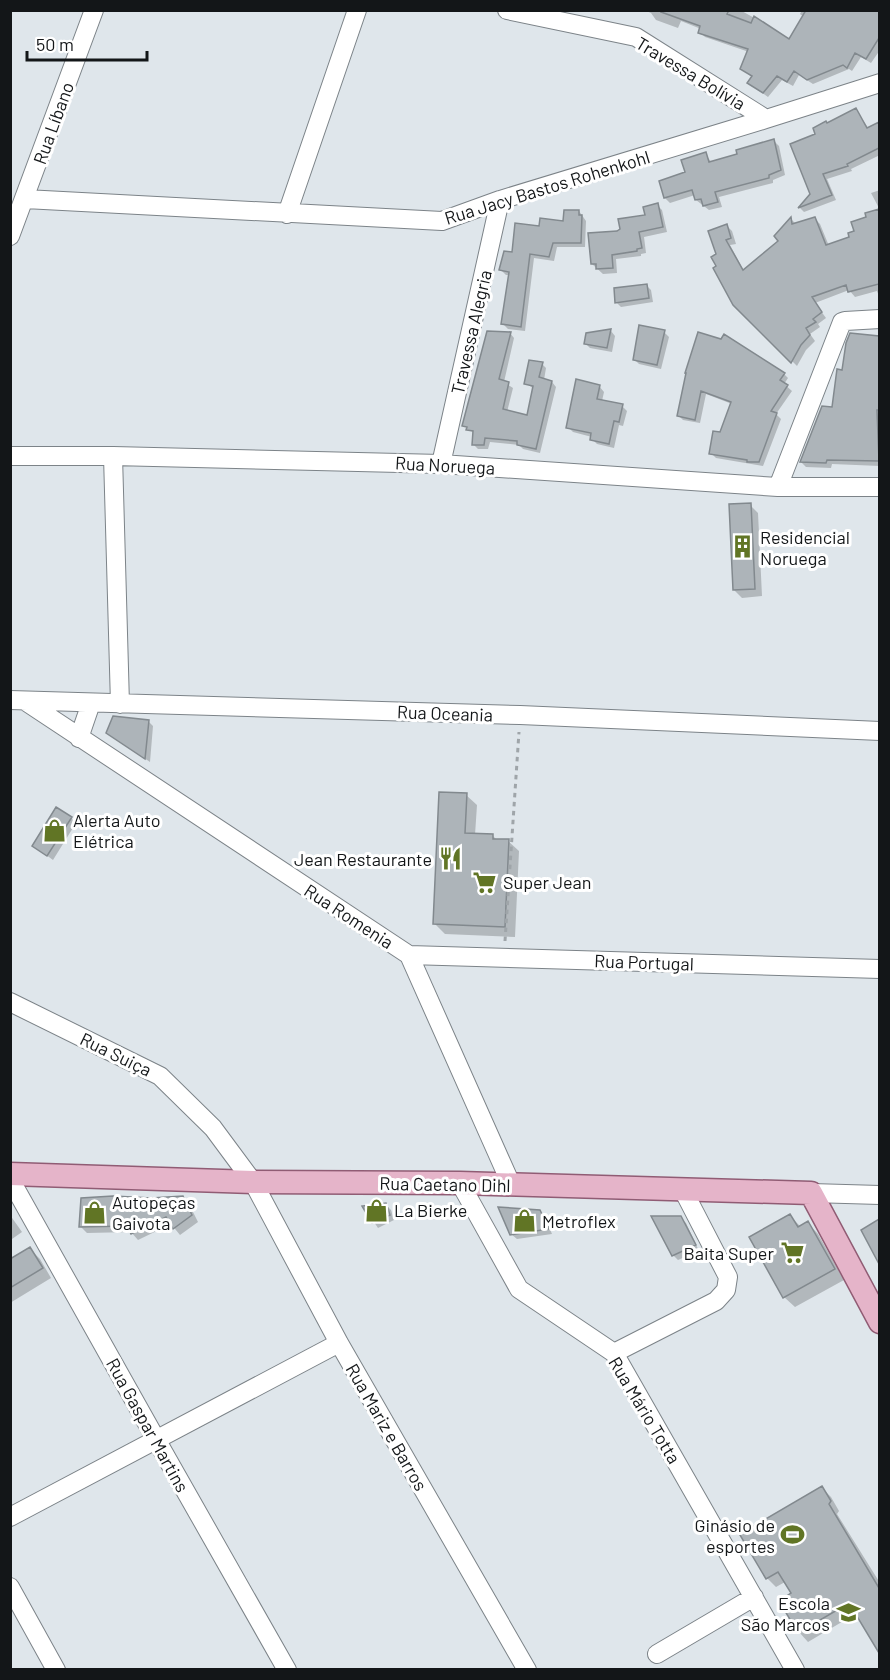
<svg xmlns="http://www.w3.org/2000/svg" width="890" height="1680" viewBox="0 0 890 1680" font-family="Barlow,sans-serif">
  <rect width="100%" height="100%" fill="#dfe6eb"/>
  <path fill="#0003" d="M644 10H740L758 20 789 41 804 17 800 14 802 10H880V50L871 63 861 57 852 71 849 69 813 84 799 75 793 86 782 80 768 97 754 87 752 77 742 69 749 52 705 37 700 32 701 29 681 21 678 28 656 20 651 13Z
    M856 110 869 129 880 123V155L851 169 852 171 827 179 836 200 804 212 800 208 811 194 818 135 828 125Z
    M774 141 779 146 785 175 773 180V183L719 197 722 207 709 210 696 200 695 195 670 203 665 198 705 154 712 163 739 155Z
    M880 190V210L871 193Z
    M657 205 662 210 667 232 644 237 646 253 641 254V256L616 259 617 273 603 274 592 264 618 232 647 216Z
    M880 210V299L877 291 855 297 849 290 815 303 826 318 818 324 820 327 810 334 815 341 806 350 797 366 735 304 718 267V255L727 226 732 231 736 244 730 245 744 271 780 242 791 219 796 224 815 219 820 224 829 246 851 238 868 218 867 214Z
    M579 211 586 221 585 247H557L554 261 534 258 525 331 508 329 503 324 510 275H506L501 270 513 253 541 227 565 223Z
    M646 285 651 290 653 302 621 307 616 302Z
    M611 331 615 336 612 352 590 348 585 343 587 334Z
    M664 332 669 337 661 369 639 364 634 359Z
    M510 333 514 338 504 382 513 388 507 412 528 417 534 389 526 383 542 364 546 368 544 380 552 382 556 387 540 453 523 449 519 445 490 442 488 449H478L473 444 475 434 464 425Z
    M875 343 880 344V466L832 464 831 468 806 467 801 462 833 409 843 372Z
    M688 374H784L788 378 784 384 792 391 776 414 781 419 763 466 716 458 711 453 721 434 732 404 706 394 700 423 683 420 678 415Z
    M599 386 604 392 602 401 622 406 627 411 623 426 619 425 614 448 597 444 592 439V437L573 432 568 427Z
    M750 505 758 513 762 596 742 598 734 590Z
    M148 721 153 726 150 762 113 737Z
    M466 795 477 805 475 835H492L497 840 508 841 519 851 515 937 445 934 435 924Z
    M71 818 76 823 53 860 34 846Z
    M182 1198 189 1204 198 1222 180 1235 171 1224 138 1240 131 1232 87 1233 80 1226Z
    M386 1205 391 1210 394 1220 378 1228 364 1207Z
    M539 1212 545 1217 552 1234 517 1239 511 1234Z
    M10 1215 22 1232 12 1239V1260L30 1249 40 1259 51 1278 10 1303Z
    M790 1216 801 1227 808 1223 818 1234 844 1280 795 1307 784 1297Z
    M680 1218 686 1223 699 1251 678 1260 673 1255Z
    M880 1221V1260L863 1230Z
    M822 1488 831 1497 839 1511 837 1514 880 1583V1646L874 1640 857 1613 808 1642 799 1632 793 1594 785 1582 776 1587 767 1578 754 1529Z"/>
  <path fill="#adb4b9" stroke="#82898e" stroke-width="1.5" d="M662 10H729L727 14 751 23 754 16 789 39 806 10H879V38L866 59 855 53 847 68 843 65 807 80 794 71 787 82 777 76 763 93 747 83 752 76 740 69 748 49 698 33 700 26 661 12Z
    M856 108 867 128 879 122V148L847 164 848 166 823 174 832 195 798 208 810 194 790 144 815 134 813 128 826 121 827 123Z
    M774 139 781 170 769 175V178L715 192 718 202 703 206 701 199 695 200 692 190 664 198 659 181 685 172 681 160 706 152 709 162 737 154 736 150Z
    M658 203 663 227 639 232 642 248 637 249V251L612 255 613 268 596 269V264H591L588 233 617 231 620 229 618 219 645 215 643 207Z
    M879 209V284L848 292 846 285 812 297 822 312 813 319 816 322 806 328 810 335 801 345 791 363 733 305 713 268 716 266 711 257 716 254 708 231 727 224 731 238 726 240 743 270 778 241 774 236 791 217 792 224 815 217 826 245 849 237 848 233 854 231 851 222 866 217 865 213Z
    M564 210H579V215H582L581 243H553L549 257 530 254 521 327 501 324 509 272 499 270 504 251 512 252 515 223 539 226 540 218 563 221Z
    M647 284 649 298 615 303 614 288Z
    M639 325 665 330 657 365 633 360Z
    M611 329 607 348 584 344 586 333Z
    M487 331 511 332 499 379 509 382 503 409 527 415 533 386 524 384 529 360 543 362 539 377 552 381 536 449 517 445V441L485 438 484 445H472L473 431 466 430 467 427 462 426Z
    M698 332 721 339 724 334 785 373 780 380 788 385 771 411 777 413 759 462H747V460L709 454 713 431 720 432 731 402 701 391 695 420 677 416 686 373H685Z
    M850 333 879 336V410H877L879 461 827 460 826 463 800 462 822 406 832 407 837 369 842 370 846 343Z
    M576 379 600 385 597 399 623 404 619 422 614 421 609 444 590 440 591 433 566 428Z
    M751 503 755 589 733 590 729 504Z
    M113 716 149 720 145 759 106 733Z
    M439 792 467 793 465 833 493 834V839H509L505 927 433 924Z
    M56 807 72 817 47 856 32 846Z
    M113 1196 151 1198 183 1196 192 1215 173 1229 166 1217 131 1234 127 1226 79 1227 81 1198Z
    M386 1203 390 1215 372 1223 362 1206Z
    M498 1207 540 1210 549 1229 510 1235Z
    M790 1214 798 1227 808 1221 835 1269 783 1298 749 1237Z
    M651 1216H681L696 1245 672 1256Z
    M879 1219V1264L861 1230Z
    M30 1247 43 1268 10 1288V1259Z
    M822 1486 831 1501 829 1504 879 1588V1653L849 1603 798 1633 779 1601 791 1593 778 1572 766 1579 737 1530 749 1522 752 1527Z"/>
  <g fill="none" stroke-linecap="round" stroke-linejoin="round">
    <defs>
      <path id="minor" d="M507 10 636 37 766 119
        M25 199 442 221 500 200 766 119 880 83
        M287 214 357 10
        M10 236 94 10
        M10 456H113L441 464 778 487H880
        M113 456 120 704
        M441 464 500 200
        M778 487 842 322 845 321 880 319
        M10 700 520 715 880 731
        M25 701 409 955 511 1184
        M79 738 91 703
        M409 955 880 969
        M10 1002 160 1076 213 1128 253 1182 339 1343 527 1670
        M10 1179 157 1441 287 1670
        M460 1183 519 1289 614 1353 795 1670
        M811 1193 880 1195
        M614 1353 716 1301 726 1290 728 1277 683 1190
        M10 1517 339 1343
        M10 1587 56 1670
        M657 1654 754 1597"/>
      <path id="major" d="M10 1174 253 1182 460 1183 811 1193 880 1322"/>
    </defs>
    <use href="#minor" stroke="#7c8388" stroke-width="20"/>
    <use href="#major" stroke="#905c74" stroke-width="25"/>
    <path stroke="#9fa5a9" stroke-width="3" stroke-dasharray="4.5 4.5" stroke-linecap="butt" d="M505 941 519 732"/>
    <use href="#minor" stroke="#fff" stroke-width="18"/>
    <use href="#major" stroke="#e5b4c9" stroke-width="22"/>
  </g>
  <defs>
    <symbol id="building-bare" viewBox="-9 -9 18 18"><path d="M-4-6H4V6H1V3H-1V6H-4ZM-2.5-4.3h1.7v1.8h-1.7ZM.8-4.3h1.7v1.8H.8ZM-2.5-1h1.7V.8h-1.7ZM.8-1h1.7V.8H.8Z" fill="#617525" stroke="#fff" stroke-width="2.5" paint-order="stroke"/></symbol>
    <symbol id="shop-bare" viewBox="-9 -9 18 18"><path d="M-5-2.5h2.3a2.7 3.5 0 0 1 5.4 0H5L5.5 6h-11ZM-1.5-2.5h3a1.5 2.3 0 0 0-3 0Z" fill="#617525" stroke="#fff" stroke-width="2.5" paint-order="stroke"/></symbol>
    <symbol id="restaurant-bare" viewBox="-9 -9 18 18"><path d="M-5-6h1v4h1v-4h1v4h1v-4h1v5L-1.5 .5V6h-2V.5L-5-1ZM5-6V6H3V1.5H1.5Q1.5-4 5-6Z" fill="#617525" stroke="#fff" stroke-width="2.5" paint-order="stroke"/></symbol>
    <symbol id="supermarket-bare" viewBox="-9 -9 18 18"><path d="M-6-5.5h2.5l.6 2H6L4.5 2H-2.5L-4.4-4H-6ZM-1.5 3.2a1.3 1.3 0 1 0 .1 0ZM3 3.2a1.3 1.3 0 1 0 .1 0Z" fill="#617525" stroke="#fff" stroke-width="2.5" paint-order="stroke"/></symbol>
    <symbol id="stadium-bare" viewBox="-9 -9 18 18"><path d="M0-5a6.5 5 0 1 0 0 10a6.5 5 0 1 0 0-10ZM-3.5-1.8h7v3.6h-7Z" fill="#617525" stroke="#fff" stroke-width="2.5" paint-order="stroke"/></symbol>
    <symbol id="school-bare" viewBox="-9 -9 18 18"><path d="M0-5L7-2L0 1L-7-2ZM-4 1L0 2.5L4 1V4Q0 6-4 4Z" fill="#617525" stroke="#fff" stroke-width="2.5" paint-order="stroke"/></symbol>
  </defs>
  <g fill-rule="evenodd">
    <use href="#building-bare" x="726" y="530" width="33" height="33"/>
    <use href="#shop-bare" x="38" y="814" width="33" height="33"/>
    <use href="#restaurant-bare" x="434" y="842" width="33" height="33"/>
    <use href="#supermarket-bare" x="468" y="866" width="33" height="33"/>
    <use href="#shop-bare" x="360" y="1194" width="33" height="33"/>
    <use href="#shop-bare" x="78" y="1196" width="33" height="33"/>
    <use href="#shop-bare" x="508" y="1204" width="33" height="33"/>
    <use href="#supermarket-bare" x="776" y="1236" width="33" height="33"/>
    <use href="#stadium-bare" x="776" y="1518" width="33" height="33"/>
    <use href="#school-bare" x="832" y="1596" width="33" height="33"/>
  </g>
  <g text-anchor="middle" dominant-baseline="central" stroke-width="6" stroke-linejoin="round" paint-order="stroke">
    <g font-size="18" fill="#131618" stroke="#fff">
      <text transform="translate(691 73) rotate(31)">Travessa Bolívia</text>
      <text transform="translate(53 123) rotate(-70)">Rua Líbano</text>
      <text transform="translate(547 187) rotate(-17)">Rua Jacy Bastos Rohenkohl</text>
      <text transform="translate(471 332) rotate(-77)">Travessa Alegria</text>
      <text transform="translate(445 465) rotate(3)">Rua Noruega</text>
      <text transform="translate(445 713) rotate(2)">Rua Oceania</text>
      <text transform="translate(349 916) rotate(33)">Rua Romenia</text>
      <text transform="translate(644 962) rotate(2)">Rua Portugal</text>
      <text transform="translate(116 1054) rotate(26)">Rua Suiça</text>
      <text transform="translate(445 1184) rotate(1)">Rua Caetano Dihl</text>
      <text transform="translate(645 1410) rotate(59)">Rua Mário Totta</text>
      <text transform="translate(148 1425) rotate(61)">Rua Gaspar Martins</text>
      <text transform="translate(387 1427) rotate(60)">Rua Mariz e Barros</text>
    </g>
    <g font-size="18" fill="#131618" stroke="#fff" text-anchor="start">
      <text x="760" y="537">Residencial<tspan x="760" dy="21">Noruega</tspan></text>
      <text x="73" y="820">Alerta Auto<tspan x="73" dy="21">Elétrica</tspan></text>
      <text x="432" y="859" text-anchor="end">Jean Restaurante</text>
      <text x="503" y="882">Super Jean</text>
      <text x="112" y="1202">Autopeças<tspan x="112" dy="21">Gaivota</tspan></text>
      <text x="394" y="1210">La Bierke</text>
      <text x="542" y="1221">Metroflex</text>
      <text x="774" y="1253" text-anchor="end">Baita Super</text>
      <text x="775" y="1525" text-anchor="end">Ginásio de<tspan x="775" dy="21">esportes</tspan></text>
      <text x="830" y="1603" text-anchor="end">Escola<tspan x="830" dy="21">São Marcos</tspan></text>
    </g>
  </g>
  <rect width="890" height="1680" fill="none" stroke="#131618" stroke-width="24"/>
  <path d="M27 51v9h120v-9" fill="none" stroke="#131618" stroke-width="3"/>
  <text x="36" y="51" font-size="18" fill="#131618" stroke="#ffffff" stroke-width="4.5" paint-order="stroke">50 m</text>
</svg>
